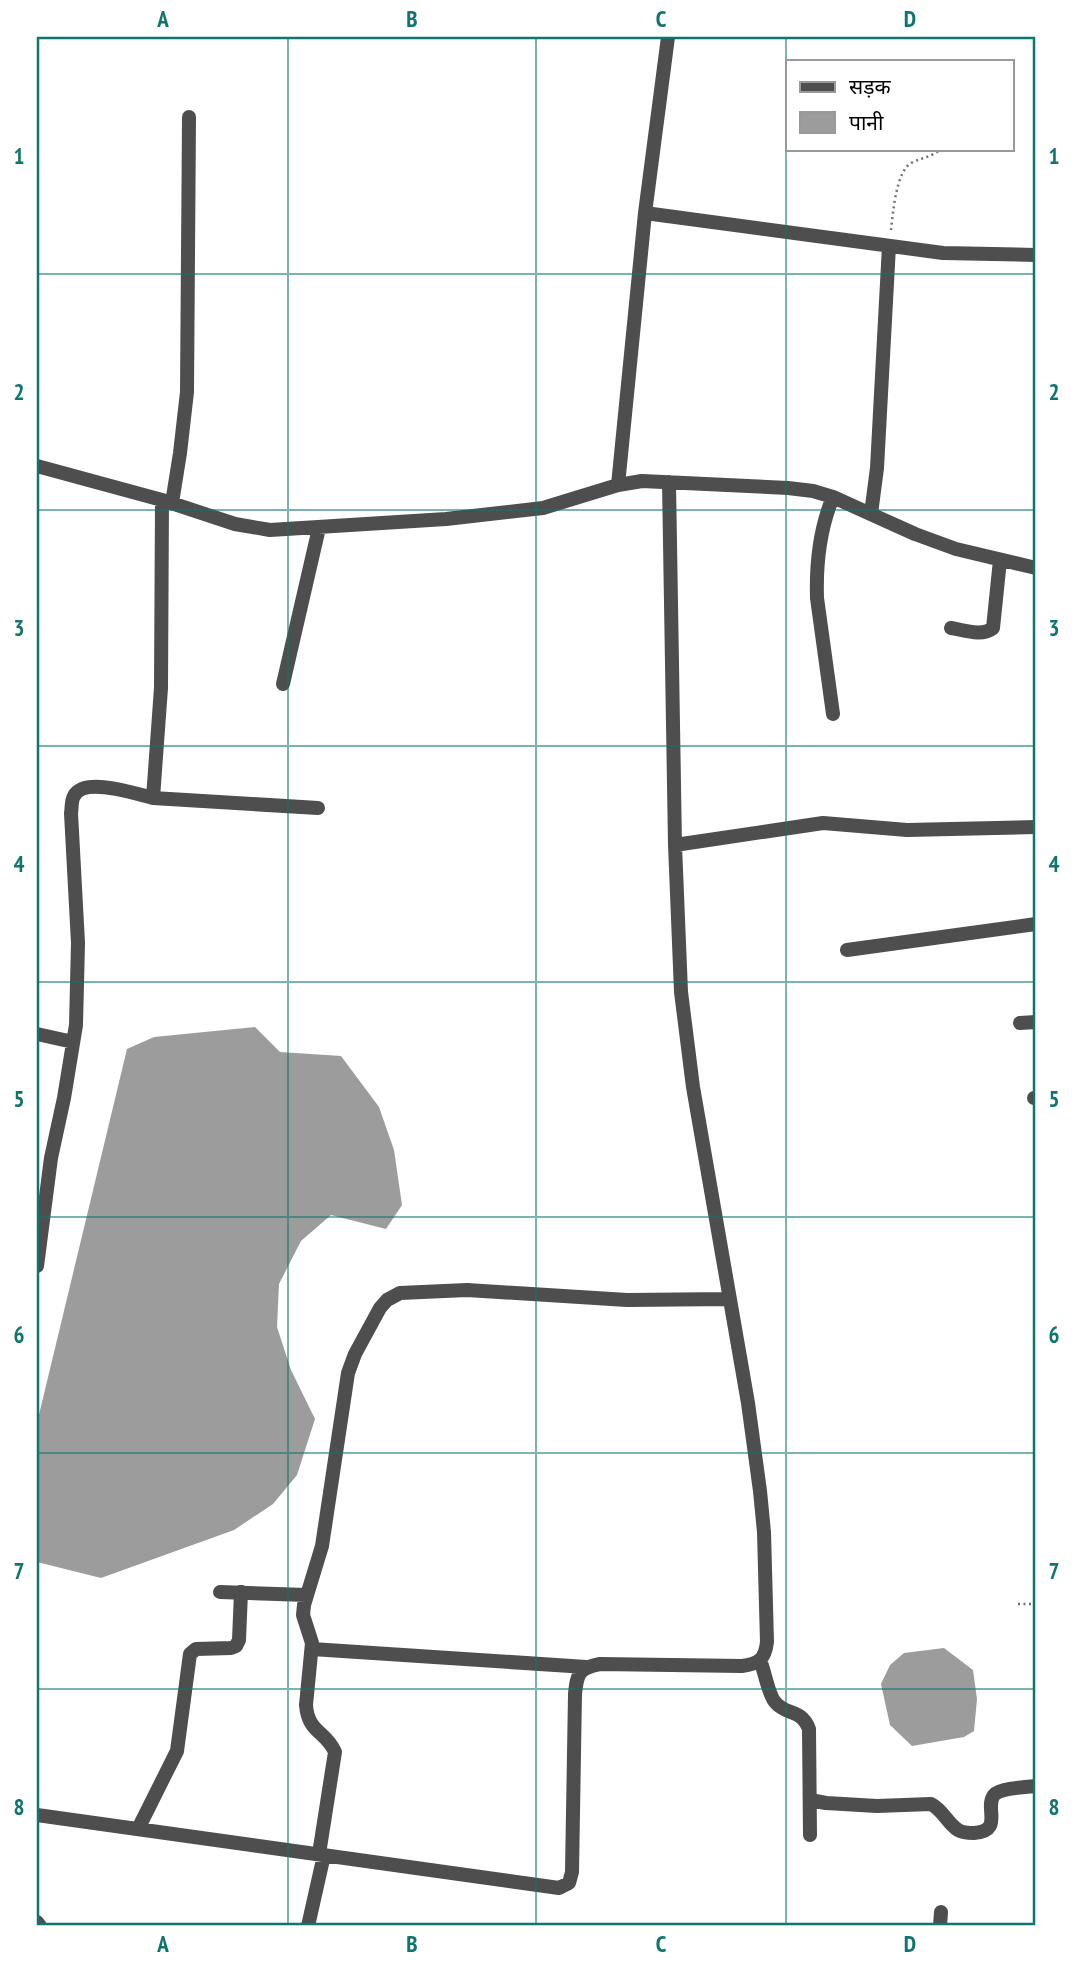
<svg xmlns="http://www.w3.org/2000/svg" width="1073" height="1963" viewBox="0 0 1073 1963" font-family="'PT Sans Narrow','Noto Sans Devanagari',sans-serif">
  <rect width="100%" height="100%" fill="#fff"/>
  <path fill="#9c9c9c" d="M255 1027 280 1052 341 1056 379 1107 394 1150 402 1205 386 1229 331 1215 301 1241 279 1284 277 1327 291 1370 315 1419 297 1475 273 1504 234 1530 101 1578 37 1562V1423L127 1049 154 1037Z
    M944 1648 973 1670 977 1699 974 1731 964 1737 912 1746 890 1725 881 1684 890 1665 904 1653Z"/>
  <g fill="none" stroke-linecap="round" stroke-linejoin="round">
    <path stroke="#707070" stroke-width="2.5" stroke-dasharray="2 3.5" stroke-linecap="butt" d="M891 230C893 213 896 172 911 163 923 157 930 158 941 149
      M1018 1604H1036"/>
    <path stroke="#4e4e4e" stroke-width="14" d="M645 213 943 253 1036 255
      M37 466 162 500 235 524 270 530 446 519 543 508 618 485 642 481 788 488 813 491 833 497 915 534 956 549 1036 568
      M618 485 645 213 668 37
      M172 503 180 453 187 392 189 117
      M871 514 877 468 889 246
      M951 628C964 630 982 637 993 628L1000 560
      M283 684 319 528
      M833 714 817 598C816 565 820 528 833 497
      M153 798 318 808
      M675 845 823 823 907 830 1036 827
      M847 950 1036 924
      M1020 1023 1036 1022
      M37 1034 73 1042
      M1034 1098H1036
      M37 1266 51 1158 64 1098 76 1025 78 943 71 813C72 808 71 801 74 796 84 776 136 794 153 798L161 688 162 500
      M220 1592 307 1595
      M312 1649 586 1667
      M760 1660C765 1672 768 1694 775 1702 786 1716 801 1708 809 1729L810 1835
      M810 1800 826 1803 877 1806 931 1804C943 1810 947 1823 958 1830 963 1833 969 1833 974 1833 1004 1831 984 1808 994 1795 1000 1788 1027 1787 1036 1786
      M37 1815 559 1888 569 1883 572 1872 575 1694C577 1673 579 1668 600 1664L742 1666C759 1664 765 1659 767 1642L764 1532 760 1491 748 1403 693 1087 681 992 675 845 669 482
      M138 1829 177 1751 190 1654 196 1649 231 1648 236 1646 239 1640 241 1592
      M319 1854 335 1752C326 1731 308 1733 306 1705L312 1643 303 1615 304 1605 322 1546 348 1373 355 1354 380 1308 387 1300 400 1293 467 1290 627 1300 730 1299
      M37 1922 40 1926
      M308 1926 324 1855
      M940 1926 941 1912"/>
  </g>
  <path fill="none" stroke="#0f766e" stroke-width="2" stroke-opacity="0.55" d="M288 37V1926M536 37V1926M786 37V1926M37 274H1036M37 510H1036M37 746H1036M37 982H1036M37 1217H1036M37 1453H1036M37 1689H1036"/>
  <rect width="1073" height="1963" fill="none" stroke="#ffffff" stroke-width="77"/>
  <rect x="786" y="60" width="228" height="91" fill="#ffffff" stroke="#999999" stroke-width="2"/>
  <rect x="800" y="82" width="35" height="10" fill="#4e4e4e" stroke="#999999" stroke-width="2"/>
  <text x="849" y="94" font-size="21" fill="#000000">सड़क</text>
  <rect x="800" y="112" width="35" height="21" fill="#9c9c9c" stroke="#999999" stroke-width="2"/>
  <text x="849" y="130" font-size="21" fill="#000000">पानी</text>
  <rect x="38" y="38" width="996" height="1886" fill="none" stroke="#0f766e" stroke-width="2.5"/>
  <g font-size="23" text-anchor="middle" font-weight="bold" fill="#0f766e">
    <text x="163" y="27">A</text>
    <text x="412" y="27">B</text>
    <text x="661" y="27">C</text>
    <text x="910" y="27">D</text>
    <text x="19" y="164">1</text>
    <text x="1054" y="164">1</text>
    <text x="19" y="400">2</text>
    <text x="1054" y="400">2</text>
    <text x="19" y="636">3</text>
    <text x="1054" y="636">3</text>
    <text x="19" y="872">4</text>
    <text x="1054" y="872">4</text>
    <text x="19" y="1107">5</text>
    <text x="1054" y="1107">5</text>
    <text x="19" y="1343">6</text>
    <text x="1054" y="1343">6</text>
    <text x="19" y="1579">7</text>
    <text x="1054" y="1579">7</text>
    <text x="19" y="1815">8</text>
    <text x="1054" y="1815">8</text>
    <text x="163" y="1952">A</text>
    <text x="412" y="1952">B</text>
    <text x="661" y="1952">C</text>
    <text x="910" y="1952">D</text>
  </g>
</svg>
